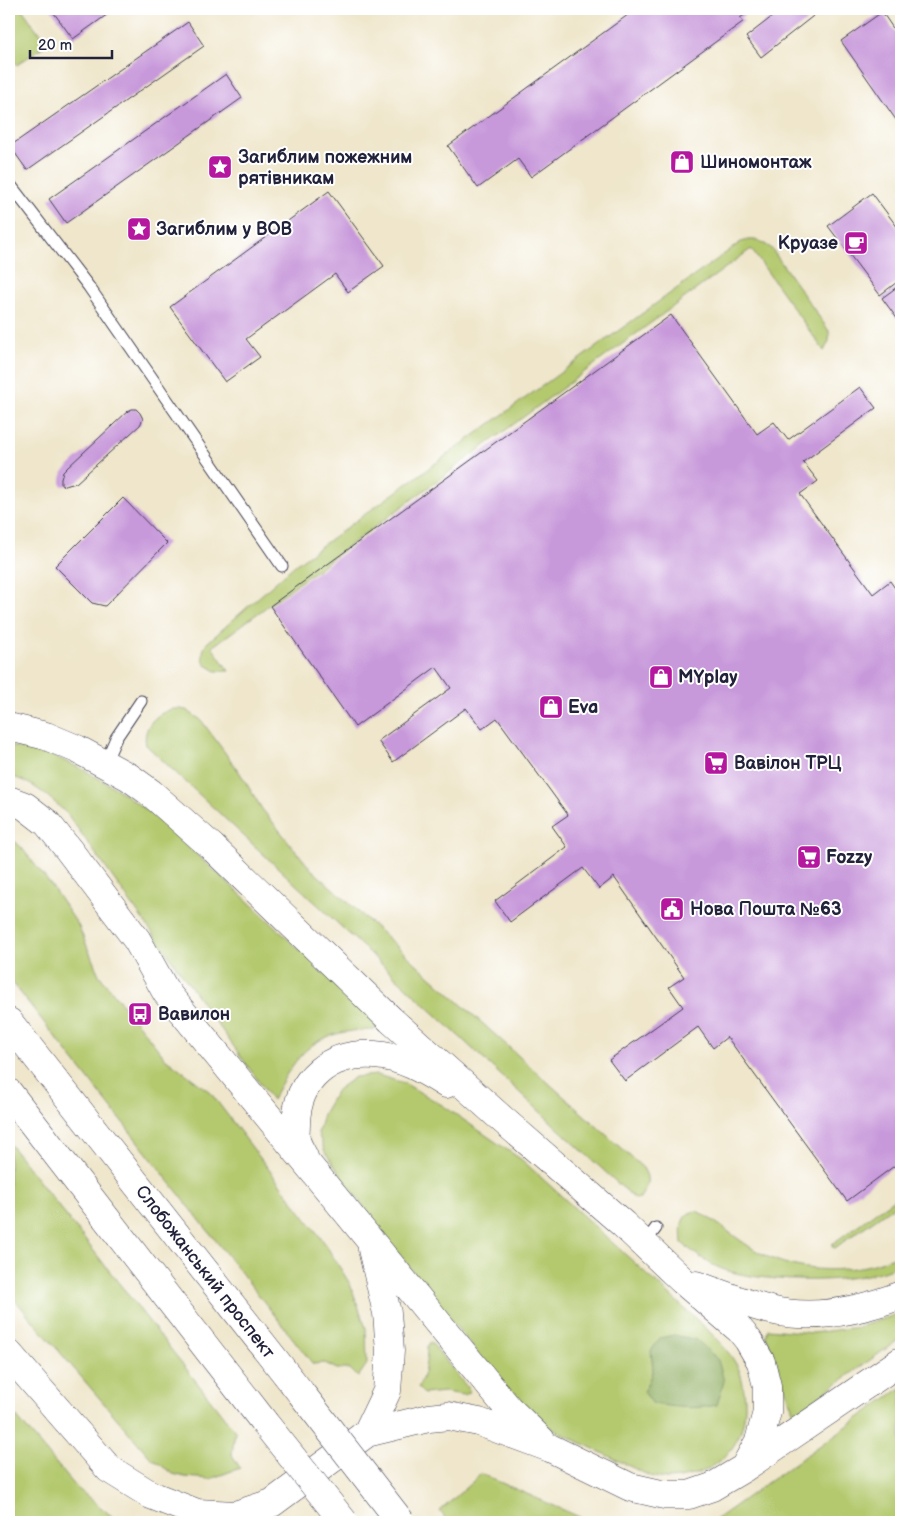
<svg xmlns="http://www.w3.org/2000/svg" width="910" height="1531" viewBox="0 0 910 1531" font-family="'Balsamiq Sans',sans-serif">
  <rect width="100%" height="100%" fill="#fff"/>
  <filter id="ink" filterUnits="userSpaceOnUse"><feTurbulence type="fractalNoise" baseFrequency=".02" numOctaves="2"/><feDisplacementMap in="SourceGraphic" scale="10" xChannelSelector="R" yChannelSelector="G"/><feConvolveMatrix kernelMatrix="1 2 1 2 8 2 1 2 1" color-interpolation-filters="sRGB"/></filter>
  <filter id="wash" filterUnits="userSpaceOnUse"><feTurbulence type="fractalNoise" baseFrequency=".0096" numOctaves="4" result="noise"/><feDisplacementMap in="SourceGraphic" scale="20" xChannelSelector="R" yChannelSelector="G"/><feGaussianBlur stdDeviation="1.12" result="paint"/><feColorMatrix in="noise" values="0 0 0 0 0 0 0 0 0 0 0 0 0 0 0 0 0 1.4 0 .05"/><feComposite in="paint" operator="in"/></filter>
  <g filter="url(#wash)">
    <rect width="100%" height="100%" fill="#efe6cb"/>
    <path fill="#b4c96e" stroke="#6b7654" d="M9 9H22L47 44 17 65 9 53Z
      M748 240H758L771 248 829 331V341L824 351 751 249 212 647 229 671H216L206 665C201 657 202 651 207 643L295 565 741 242Z
      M173 709H180L186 710 201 720 240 773 262 809 310 868 643 1168C651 1181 647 1186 640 1198L635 1199 577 1146 146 745C142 727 156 713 173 709Z
      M9 746 33 750 58 758 82 769 117 789 149 812 237 891 379 1024 374 1030C314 1030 299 1050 272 1100L68 815C52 799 32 781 9 776Z
      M9 836 21 847 50 884 78 925 99 975 165 1058 210 1092 324 1242 350 1284 366 1328 367 1364 358 1377 350 1369H337L325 1363 313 1364 9 978Z
      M377 1075 404 1083 442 1105 522 1160 708 1330C720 1343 732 1354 739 1370 743 1380 744 1390 745 1400 747 1438 725 1468 688 1476 681 1478 672 1479 665 1479 660 1478 655 1477 650 1476L544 1425 503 1386 377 1226 325 1152 318 1133 323 1114 337 1090 355 1077Z
      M9 1143 235 1431 232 1455 240 1468 210 1479 185 1477 173 1474 150 1457 9 1293Z
      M901 1194V1201L835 1248 832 1247V1244Z
      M697 1211C722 1224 742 1245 768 1257 807 1275 864 1274 901 1253V1263C864 1286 769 1283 728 1271 711 1266 695 1254 682 1243 681 1229 679 1213 697 1211Z
      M901 1313V1338L794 1414 779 1369 766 1336 768 1329 813 1333 859 1327Z
      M431 1342 470 1391 464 1395 444 1392 424 1394 418 1388C425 1374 427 1361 427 1346Z
      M901 1388V1522H712Z
      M9 1408 77 1488 119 1522H9Z
      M481 1474 591 1522H448L440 1511Z"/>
    <path fill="#8fad61" stroke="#58684e" d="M674 1335 697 1340 718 1360 724 1381 717 1405C695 1410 675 1407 653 1404L644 1392 653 1370 651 1351 660 1338Z"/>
    <g id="blocks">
      <path fill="#c899da" d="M51 9H115L73 39Z
        M636 9H753L740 18 744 21 531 177 518 159 478 188 448 146Z
        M782 9H822L761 57 746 37Z
        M882 12 901 40V127L841 41Z
        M188 22 204 46 27 170 10 146Z
        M226 74 242 98 66 223 49 199Z
        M329 191 384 266 348 292 335 274 246 339 260 357 225 382 170 307Z
        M872 193 901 232V279L880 295 828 226Z
        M901 284V324L882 298Z
        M671 315 757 434 774 422 788 440 860 387 876 408 803 462 818 481 800 494 873 594 890 581 901 597V1161L847 1201 727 1037 713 1048 698 1027 625 1081 609 1060 683 1007 669 987 684 977 614 877 599 889 583 868 510 922 495 901 567 847 552 826 568 815 497 718 482 729 466 708 393 762 378 741 451 688 436 667 355 727 270 606Z
        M132 409H136L140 413 143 419 140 425 76 483 65 486 61 485V479L63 472 68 467 128 411Z
        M123 498 167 543 105 606 92 603 55 566Z"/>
    </g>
  </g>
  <g filter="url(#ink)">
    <use href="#blocks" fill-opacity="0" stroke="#413f51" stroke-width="1"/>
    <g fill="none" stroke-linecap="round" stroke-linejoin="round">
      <defs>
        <path id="lane" d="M9 183 89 287 282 566
          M105 763 116 738 141 701
          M644 1244 656 1228"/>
        <path id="primary" d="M9 727 46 736 77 749 129 777 151 793 212 847 391 1020 502 1119 623 1224 683 1281 740 1330 748 1340 761 1362 767 1386V1412L759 1441 744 1468
          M9 800 25 806 47 823 68 849 137 940 166 992 508 1408 541 1440
          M9 1022 301 1393
          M9 1093 264 1422
          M304 1157C301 1151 297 1145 296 1139 295 1134 296 1128 296 1124 297 1078 330 1052 375 1055 402 1057 424 1070 446 1084
          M696 1285C721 1293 745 1304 770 1310 814 1321 859 1311 901 1295
          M9 1354 109 1469 151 1495 197 1513 235 1515 272 1503 367 1433 429 1418 448 1416 479 1422 550 1448 630 1487 665 1495H689L712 1487 744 1468 901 1361
          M367 1433 387 1391 390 1351 387 1313 372 1249"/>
      </defs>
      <use href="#lane" stroke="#413f51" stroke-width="13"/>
      <use href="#primary" stroke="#413f51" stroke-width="29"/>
      <use href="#lane" stroke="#fff" stroke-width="11"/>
      <use href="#primary" stroke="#fff" stroke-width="28"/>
      <defs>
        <path id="primary-bridge" d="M301 1393 401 1522
          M264 1422 344 1522"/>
      </defs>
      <use href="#primary-bridge" stroke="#413f51" stroke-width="29" stroke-linecap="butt"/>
      <use href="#primary-bridge" stroke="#fff" stroke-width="28"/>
    </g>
  </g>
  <defs>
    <symbol id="shop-square" viewBox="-11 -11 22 22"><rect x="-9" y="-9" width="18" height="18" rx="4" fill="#b5179e" stroke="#fff"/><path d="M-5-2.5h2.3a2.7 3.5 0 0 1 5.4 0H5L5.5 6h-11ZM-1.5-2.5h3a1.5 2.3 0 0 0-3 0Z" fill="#fff"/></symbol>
    <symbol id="sight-square" viewBox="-11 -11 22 22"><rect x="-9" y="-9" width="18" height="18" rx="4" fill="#b5179e" stroke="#fff"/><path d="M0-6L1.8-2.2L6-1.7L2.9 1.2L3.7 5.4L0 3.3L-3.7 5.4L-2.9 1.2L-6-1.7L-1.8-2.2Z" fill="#fff"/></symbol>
    <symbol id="cafe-square" viewBox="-11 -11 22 22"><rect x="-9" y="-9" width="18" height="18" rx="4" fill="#b5179e" stroke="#fff"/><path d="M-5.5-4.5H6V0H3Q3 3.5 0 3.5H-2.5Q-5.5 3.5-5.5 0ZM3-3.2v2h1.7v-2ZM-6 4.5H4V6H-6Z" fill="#fff"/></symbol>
    <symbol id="supermarket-square" viewBox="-11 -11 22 22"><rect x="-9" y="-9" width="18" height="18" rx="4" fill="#b5179e" stroke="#fff"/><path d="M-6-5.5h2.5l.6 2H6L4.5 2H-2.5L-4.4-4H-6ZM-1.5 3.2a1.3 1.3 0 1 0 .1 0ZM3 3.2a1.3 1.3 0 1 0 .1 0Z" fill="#fff"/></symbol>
    <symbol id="civic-square" viewBox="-11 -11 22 22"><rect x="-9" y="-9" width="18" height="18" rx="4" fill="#b5179e" stroke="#fff"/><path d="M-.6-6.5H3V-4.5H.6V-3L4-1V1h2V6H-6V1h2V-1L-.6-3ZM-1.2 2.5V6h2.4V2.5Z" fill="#fff"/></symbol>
    <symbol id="bus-square" viewBox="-11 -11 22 22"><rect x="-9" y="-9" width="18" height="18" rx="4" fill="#b5179e" stroke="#fff"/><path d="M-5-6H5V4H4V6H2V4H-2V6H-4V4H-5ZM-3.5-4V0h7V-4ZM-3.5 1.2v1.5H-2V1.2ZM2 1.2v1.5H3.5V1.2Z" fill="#fff"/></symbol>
  </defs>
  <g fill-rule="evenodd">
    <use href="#shop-square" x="668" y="148" width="28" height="28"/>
    <use href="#sight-square" x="206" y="153" width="28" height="28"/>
    <use href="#sight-square" x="125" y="215" width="28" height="28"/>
    <use href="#cafe-square" x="842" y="229" width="28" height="28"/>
    <use href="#shop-square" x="647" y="663" width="28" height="28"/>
    <use href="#shop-square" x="537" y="693" width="28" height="28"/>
    <use href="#supermarket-square" x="702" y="749" width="28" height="28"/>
    <use href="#supermarket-square" x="795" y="843" width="28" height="28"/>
    <use href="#civic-square" x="658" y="895" width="28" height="28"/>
    <use href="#bus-square" x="126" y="1000" width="28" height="28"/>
  </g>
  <g text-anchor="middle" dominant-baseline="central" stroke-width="4" stroke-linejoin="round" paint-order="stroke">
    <g font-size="18" font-weight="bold" fill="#22223b" stroke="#fff" text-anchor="start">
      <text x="238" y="157">Загиблим пожежним<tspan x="238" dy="21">рятiвникам</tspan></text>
      <text x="700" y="162">Шиномонтаж</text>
      <text x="156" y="229">Загиблим у ВОВ</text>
      <text x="838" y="243" text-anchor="end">Круазе</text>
      <text x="678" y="677">MYplay</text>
      <text x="568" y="707">Eva</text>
      <text x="734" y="763">Вавілон ТРЦ</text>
      <text x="826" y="857">Fozzy</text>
      <text x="690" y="909">Нова Пошта №63</text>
      <text x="158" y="1014">Вавилон</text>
    </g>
    <g font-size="18" fill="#22223b" stroke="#fff">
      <text transform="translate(205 1272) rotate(52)">Слобожанський проспект</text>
    </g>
  </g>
  <rect width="910" height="1531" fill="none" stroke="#fff" stroke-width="30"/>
  <path d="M30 50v8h82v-8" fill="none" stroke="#22223b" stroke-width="2.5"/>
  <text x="38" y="50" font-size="15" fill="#22223b" stroke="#ffffff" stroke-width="4" paint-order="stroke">20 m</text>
</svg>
